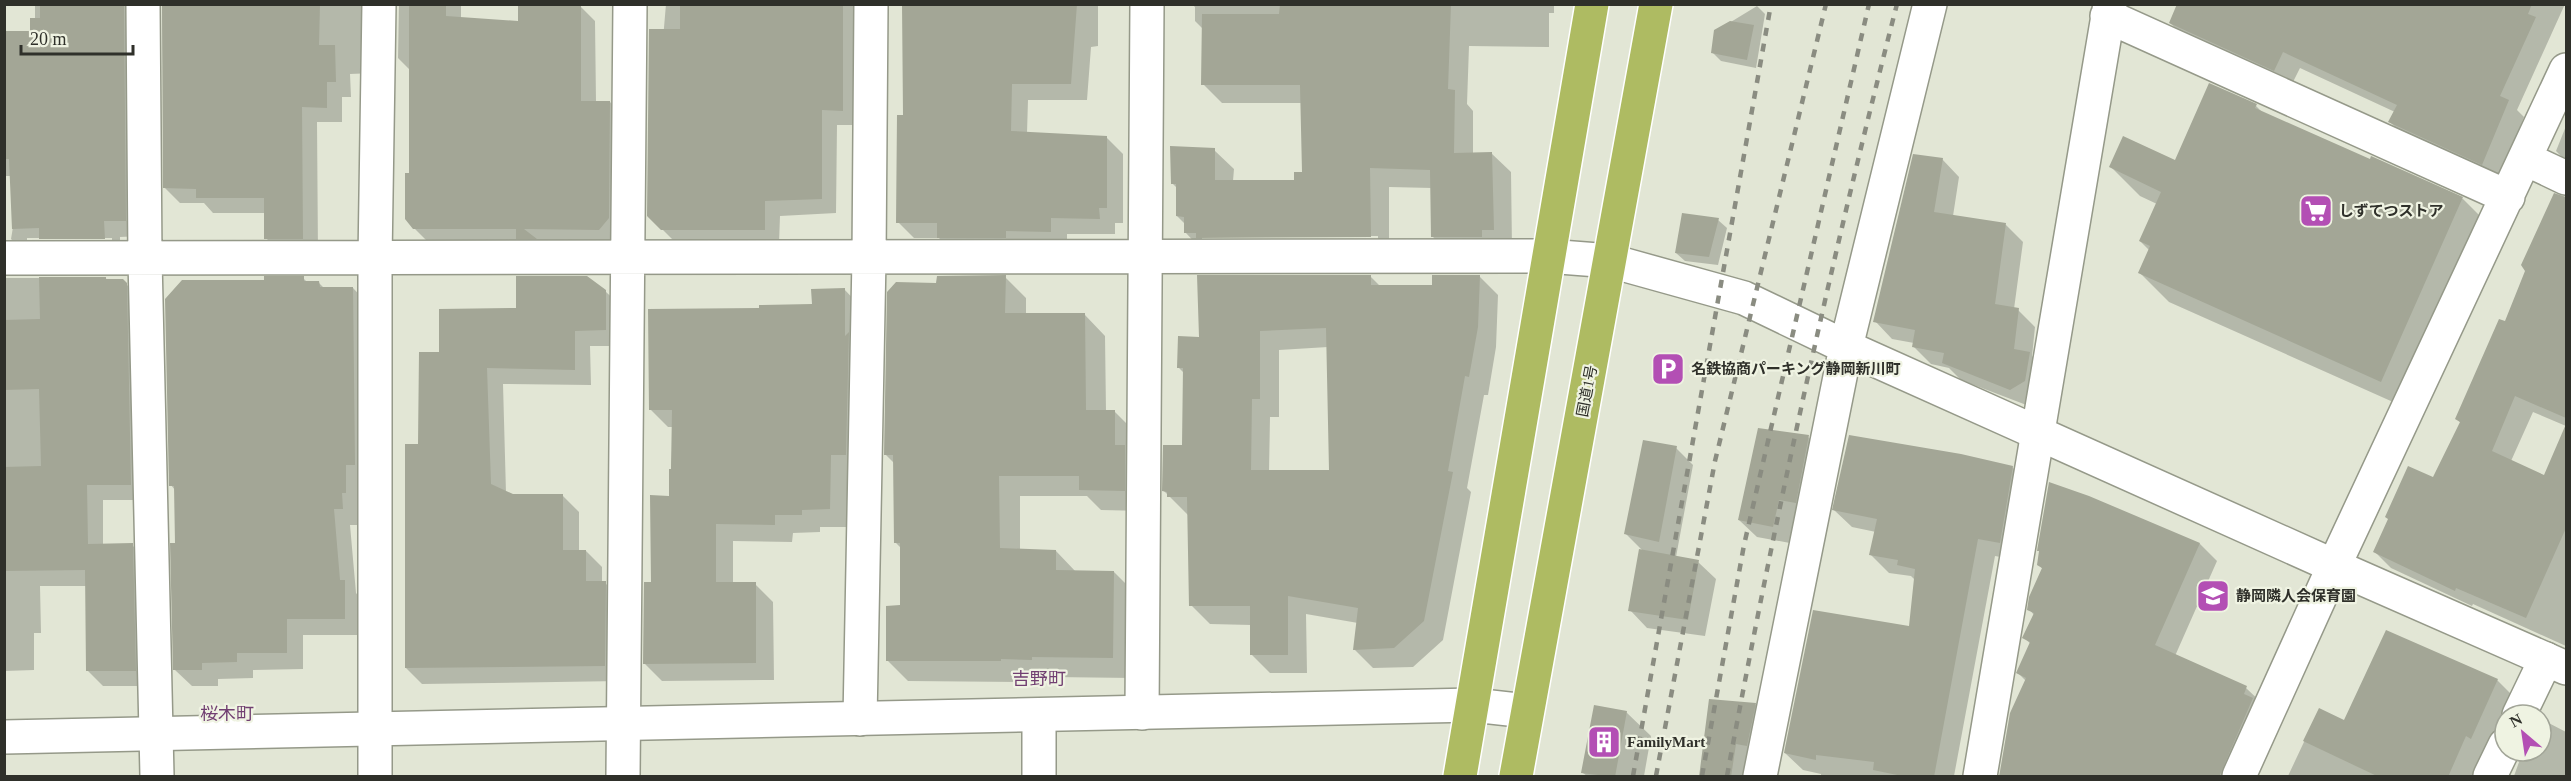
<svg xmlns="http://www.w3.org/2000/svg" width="2571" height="781" viewBox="0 0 2571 781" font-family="'Times New Roman','Noto Sans JP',serif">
  <rect width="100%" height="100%" fill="#e2e6d5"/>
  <path fill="#0003" fill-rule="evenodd" d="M35 4H130L141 236 120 237V255H27L11 239 13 227 11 176H4V33L31 32 35 20ZM27 238H112V241H27Z
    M162 4H384L374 73 350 74 351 97H342V122H317L318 254H281L266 238 265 213H213L204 203H180L165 188Z
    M399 4H461V18L519 23 580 6 595 21 596 102H610L625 118 614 245 430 244 414 228 411 175V71L398 58Z
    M666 4H856L857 125H837L836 213 780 216 779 244 678 245 648 215Z
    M1098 4V46L1091 47 1087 100H1028L1027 133 1106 137 1123 154V223H1115V234H1067V248L954 254 939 238H914L898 222 905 116 904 5Z
    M1192 4H1554V13H1549V47L1469 46 1467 104 1473 111V154L1491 153 1511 172 1512 248 1452 256 1433 237 1432 188 1389 187V256L1204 252 1185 232V224L1177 216 1178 189 1172 183 1214 150 1234 169 1233 181 1296 182 1303 173 1302 103H1222L1203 84V29L1195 21V7ZM1202 236H1378V239H1202Z
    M2179 4H2565L2517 110 2524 117 2499 180 2406 138 2390 122 2395 112 2300 68 2291 86 2187 39 2170 23Z
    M1757 6 1765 14 1756 68 1721 61 1713 53 1716 31Z
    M2210 85 2256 106 2264 114 2370 161 2372 158 2463 199 2492 228 2411 410 2169 302 2140 273 2150 251 2140 241 2157 204 2140 196 2111 167 2175 162Z
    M2566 126V161L2556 151Z
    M1942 159 1959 177 1953 216 2006 225 2023 242 2014 309 2018 310 2035 327 2032 356 2047 371 2029 406 1961 380 1949 368 1931 364 1914 347V343L1892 339 1875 321Z
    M2560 197 2566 198V426L2533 412 2511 461 2544 477 2566 428V646L2473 604 2472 606 2391 568 2374 551 2434 479 2461 423 2457 419 2505 323Z
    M1718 220 1727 228 1718 265 1685 261 1676 253Z
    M1370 276 1380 286H1434L1479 276 1498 295 1496 347 1488 395H1484L1467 488 1471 492 1443 640 1413 667 1373 668 1354 649 1358 623 1306 614 1307 673H1270L1251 654V625L1210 624 1191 605 1188 515 1164 491 1183 446 1184 373 1179 368 1200 338ZM1328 347 1330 471 1269 472 1270 417H1279V350Z
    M1005 277 1026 298V315H1085L1105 336 1106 412H1115L1135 432 1145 511 1101 510 1087 496H1020V550L1056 551 1076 572H1114L1135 593 1133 678 1052 677V680L1021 679V682L908 681 887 660 901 606V548L896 543 894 463 885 454 938 285Z
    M4 278H105L108 280H122L139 297 147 500H103V545H132L148 561 151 686H103L87 670 86 586H40L41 633H34V670L4 671Z
    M303 278 307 282H318L325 289 353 288 369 305 362 509 358 510 359 525H350L356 593 361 599V635H303V669L253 670V678L218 679V686H192L175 670V490L171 485 266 282Z
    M844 289 862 308 848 527H820V532L793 533 792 542 733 541V584H755L773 602 774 680 662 681 644 663 652 583 670 498 673 427H668L650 409 761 309 813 306Z
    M605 291 622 307V346H590L591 385 503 384 506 493 513 496H563L579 512V551H586L602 567V582L605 583 622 599 621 681 422 684 406 668 419 445 441 353 517 309Z
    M1808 437 1826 454 1790 543 1757 537 1739 520Z
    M1676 448 1693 465 1676 557 1698 562 1716 579 1705 636 1647 628 1630 610 1643 551 1626 534Z
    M2012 467 2030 485 2017 560 1995 556 1954 776H1821V774L1803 770 1785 753 1910 628 1915 580 1911 576 1889 573 1871 555 1876 532 1852 527 1834 510Z
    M2088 497 2200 544 2217 561 2175 656 2246 688 2264 705 2243 776H2000L2026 681 2018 673 2031 644 2024 638 2034 615 2029 609 2043 569 2038 564Z
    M2387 632 2497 680 2515 698 2505 715V751L2483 753 2473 776H2288L2319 710 2345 722Z
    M1755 704 1772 722 1751 776H1700Z
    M1626 712 1651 736 1644 776H1587L1583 773Z
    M2541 719 2566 732V776H2514L2523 751H2541Z"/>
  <path fill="#a3a696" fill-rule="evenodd" d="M40 4H124L126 221H104L105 239H39V228L12 229 9 159H4V31H30V18H40Z
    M162 4H320L319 45H335L336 82H327V108L302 107 303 239H264V198H196V189L163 188Z
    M409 4H446V16L518 21V4L581 5V101H610L609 218 599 230 524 229 537 239H516V229H413L405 219V173H409Z
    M680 4H843V111L822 110V199L765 201V230H661L647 216 649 29H680Z
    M902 4H1077L1071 84H1012L1011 131 1107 136V208H1099L1100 219 1051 218V232L1006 231V238H937V223H896L897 115H903Z
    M1280 4H1451L1448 89 1455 90 1454 153 1492 152 1494 230H1482V237H1431L1430 170 1370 168 1371 237 1196 238V233H1184V217L1176 216V184H1171L1170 146 1215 148V180H1294V172H1302L1300 85H1201L1202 14H1279Z
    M2177 4H2532L2528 14 2536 17 2500 96 2509 100 2482 165 2388 122 2397 105 2283 52 2274 71 2169 23Z
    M1730 21 1754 25 1747 60 1711 53 1714 30Z
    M2209 83 2257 104 2255 108 2370 159 2371 156 2463 197 2381 382 2138 273 2150 246 2139 241 2161 192 2109 167 2123 136 2175 160Z
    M1913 154 1943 158 1934 212 2006 223 1995 304 2019 308 2014 349 2030 352 2025 381 2010 390 1942 363 1944 353 1912 347 1915 330 1873 322Z
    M2554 193 2566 197V418L2515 396 2492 451 2544 475 2566 424V528L2526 618 2456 588 2455 591 2373 552 2388 519 2385 517 2408 466 2433 477 2460 422 2455 419 2499 319 2505 321 2525 271 2521 265Z
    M1682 213 1719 218 1709 257 1675 253Z
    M1006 275 1005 313H1085L1086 410H1115V445H1125V491L1079 490V476H999L1000 548 1056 550V570L1114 571 1113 658 1032 657V660L1001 659V661H886V606L900 605V543H894L893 455H884L887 292 896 282 936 283 937 276Z
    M1197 275H1371V285H1432V275H1480L1478 327 1469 377 1465 376 1448 471 1453 472 1424 621 1394 648 1353 650 1358 608 1288 596V655H1250V606H1189L1187 497H1167V492L1162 491 1163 445H1182L1183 368H1177L1178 336 1199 337ZM1326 328 1329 470H1251L1252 399H1260V331Z
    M264 276H304V281H319L320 287H353L355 465H346V493H342L343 509H334L340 580H345V619H287V653H237V662L202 663V670H173L170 543H175L174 486H169L165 299 182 280H264Z
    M516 276H587L606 290V330L575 331V370L487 368 491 484 513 494H563V550H586V581H606L605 666 405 668V444H418L419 352H439V309L516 308Z
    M39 277H106V279H123L127 283 131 485H87L88 544 133 543 136 671H86L85 570 4 571V467L41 466 39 389 4 390V320L40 319Z
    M845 288V336L849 332 846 455H831L830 509 802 510V515H775V525L716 524V582H756V663L643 664 644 582H651L650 495 669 496V469H671L672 410H649L648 309 759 308V305L812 304 811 289Z
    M1758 428 1809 435 1796 503 1779 500 1773 527 1738 520Z
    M1849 435 1961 454 2013 466 2000 543 1978 539 1934 777H1907L1873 770 1874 762 1816 755V760L1784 753 1813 610 1909 626 1915 569 1897 565 1898 560 1869 555 1877 519 1832 510Z
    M1643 440 1677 446 1659 542 1624 534Z
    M2049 482 2089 496 2200 543 2155 645 2247 686 2244 694 2253 698 2219 777H1999L2010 713 2026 678 2016 673 2030 642 2022 638 2034 613 2027 610 2029 597 2042 568 2037 565 2039 551H2037Z
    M1639 549 1699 560 1688 620 1628 611Z
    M2386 630 2498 679 2471 739 2466 736 2448 777H2379L2303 741 2319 708 2344 720Z
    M1709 699 1756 703 1747 746 1736 744 1731 777H1699Z
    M1594 705 1627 711 1615 777 1581 773Z"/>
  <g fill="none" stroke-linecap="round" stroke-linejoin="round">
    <defs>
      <path id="minor" d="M143 4 145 259 157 776
        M2107 16 2508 197
        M2526 159 2566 178
        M4 258 1547 256 1611 261 1744 298 1846 347
        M1142 713 1147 4
        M2519 715 2546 659
        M860 719 869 258 871 4
        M375 776V259L379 4
        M623 776 630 4
        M1039 776V716
        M1760 776 1846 347 1930 4
        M1980 776 2110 4
        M2239 776 2334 566 2566 70
        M2490 776 2505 745"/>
      <path id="tertiary" d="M1846 347 2334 566 2566 668
        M4 737 1473 705 1527 711"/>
      <path id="trunk" d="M1460 776 1592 4
        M1516 776 1656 4"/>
    </defs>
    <use href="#minor" stroke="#959989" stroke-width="36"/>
    <use href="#tertiary" stroke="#959989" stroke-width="36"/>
    <use href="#trunk" stroke="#fff" stroke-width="36"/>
    <use href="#minor" stroke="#fff" stroke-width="33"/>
    <use href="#tertiary" stroke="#fff" stroke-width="33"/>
    <use href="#trunk" stroke="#aebb62" stroke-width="33"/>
    <path stroke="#8a8c81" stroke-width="4.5" stroke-dasharray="8 8" stroke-linecap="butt" d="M1633 776 1771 4
      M1656 776 1715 461 1826 4
      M1702 776 1744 545 1869 4
      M1727 776C1775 517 1831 260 1897 4"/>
  </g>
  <defs>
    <symbol id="supermarket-square" viewBox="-11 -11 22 22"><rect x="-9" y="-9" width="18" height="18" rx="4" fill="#b34fb4" stroke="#eff3e2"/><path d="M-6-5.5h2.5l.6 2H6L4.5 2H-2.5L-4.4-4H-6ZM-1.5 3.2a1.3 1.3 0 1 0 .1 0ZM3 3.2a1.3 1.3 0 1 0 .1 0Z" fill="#fff"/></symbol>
    <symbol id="parking-square" viewBox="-11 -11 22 22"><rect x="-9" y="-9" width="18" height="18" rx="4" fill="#b34fb4" stroke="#eff3e2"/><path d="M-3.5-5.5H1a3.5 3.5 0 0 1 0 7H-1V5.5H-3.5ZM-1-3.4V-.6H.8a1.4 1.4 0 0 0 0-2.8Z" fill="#fff"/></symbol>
    <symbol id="school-square" viewBox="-11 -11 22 22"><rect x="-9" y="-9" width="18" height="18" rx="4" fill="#b34fb4" stroke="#eff3e2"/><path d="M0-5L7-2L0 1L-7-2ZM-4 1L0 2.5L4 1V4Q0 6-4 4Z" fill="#fff"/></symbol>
    <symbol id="building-square" viewBox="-11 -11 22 22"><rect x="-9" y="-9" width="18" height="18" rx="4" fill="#b34fb4" stroke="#eff3e2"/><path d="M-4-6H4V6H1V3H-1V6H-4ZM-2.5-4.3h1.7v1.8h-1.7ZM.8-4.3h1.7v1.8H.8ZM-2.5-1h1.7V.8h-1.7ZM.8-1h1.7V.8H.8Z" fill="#fff"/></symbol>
  </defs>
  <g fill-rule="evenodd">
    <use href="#supermarket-square" x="2297" y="192" width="38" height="38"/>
    <use href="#parking-square" x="1649" y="350" width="38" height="38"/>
    <use href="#school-square" x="2194" y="577" width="38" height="38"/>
    <use href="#building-square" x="1585" y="723" width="38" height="38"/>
  </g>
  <g text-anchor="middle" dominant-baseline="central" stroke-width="4.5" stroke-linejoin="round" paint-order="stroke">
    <g font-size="15" font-weight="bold" fill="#2f302a" stroke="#eff3e2" text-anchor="start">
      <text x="2339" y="211">しずてつストア</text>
      <text x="1691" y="369">名鉄協商パーキング静岡新川町</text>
      <text x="2236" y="596">静岡隣人会保育園</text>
      <text x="1627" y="742">FamilyMart</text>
    </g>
    <g font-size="15" fill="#2f302a" stroke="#eff3e2">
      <text transform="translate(1587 391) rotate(-79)">国道1号</text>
    </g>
    <g font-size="18" fill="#713f71" stroke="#eff3e2">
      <text x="1039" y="679">吉野町</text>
      <text x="227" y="714">桜木町</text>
    </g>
  </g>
  <rect width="2571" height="781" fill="none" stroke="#2f302a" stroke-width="12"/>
  <g transform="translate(2523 733) rotate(331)"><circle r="28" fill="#eff3e2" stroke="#a2a598" stroke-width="1.5"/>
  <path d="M0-4.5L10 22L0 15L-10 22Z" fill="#b34fb4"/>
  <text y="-9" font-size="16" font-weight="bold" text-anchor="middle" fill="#2f302a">N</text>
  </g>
  <path d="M21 45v9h112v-9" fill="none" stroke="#2f302a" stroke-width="3"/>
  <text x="30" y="45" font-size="18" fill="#2f302a" stroke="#eff3e2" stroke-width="4.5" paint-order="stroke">20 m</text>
</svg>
